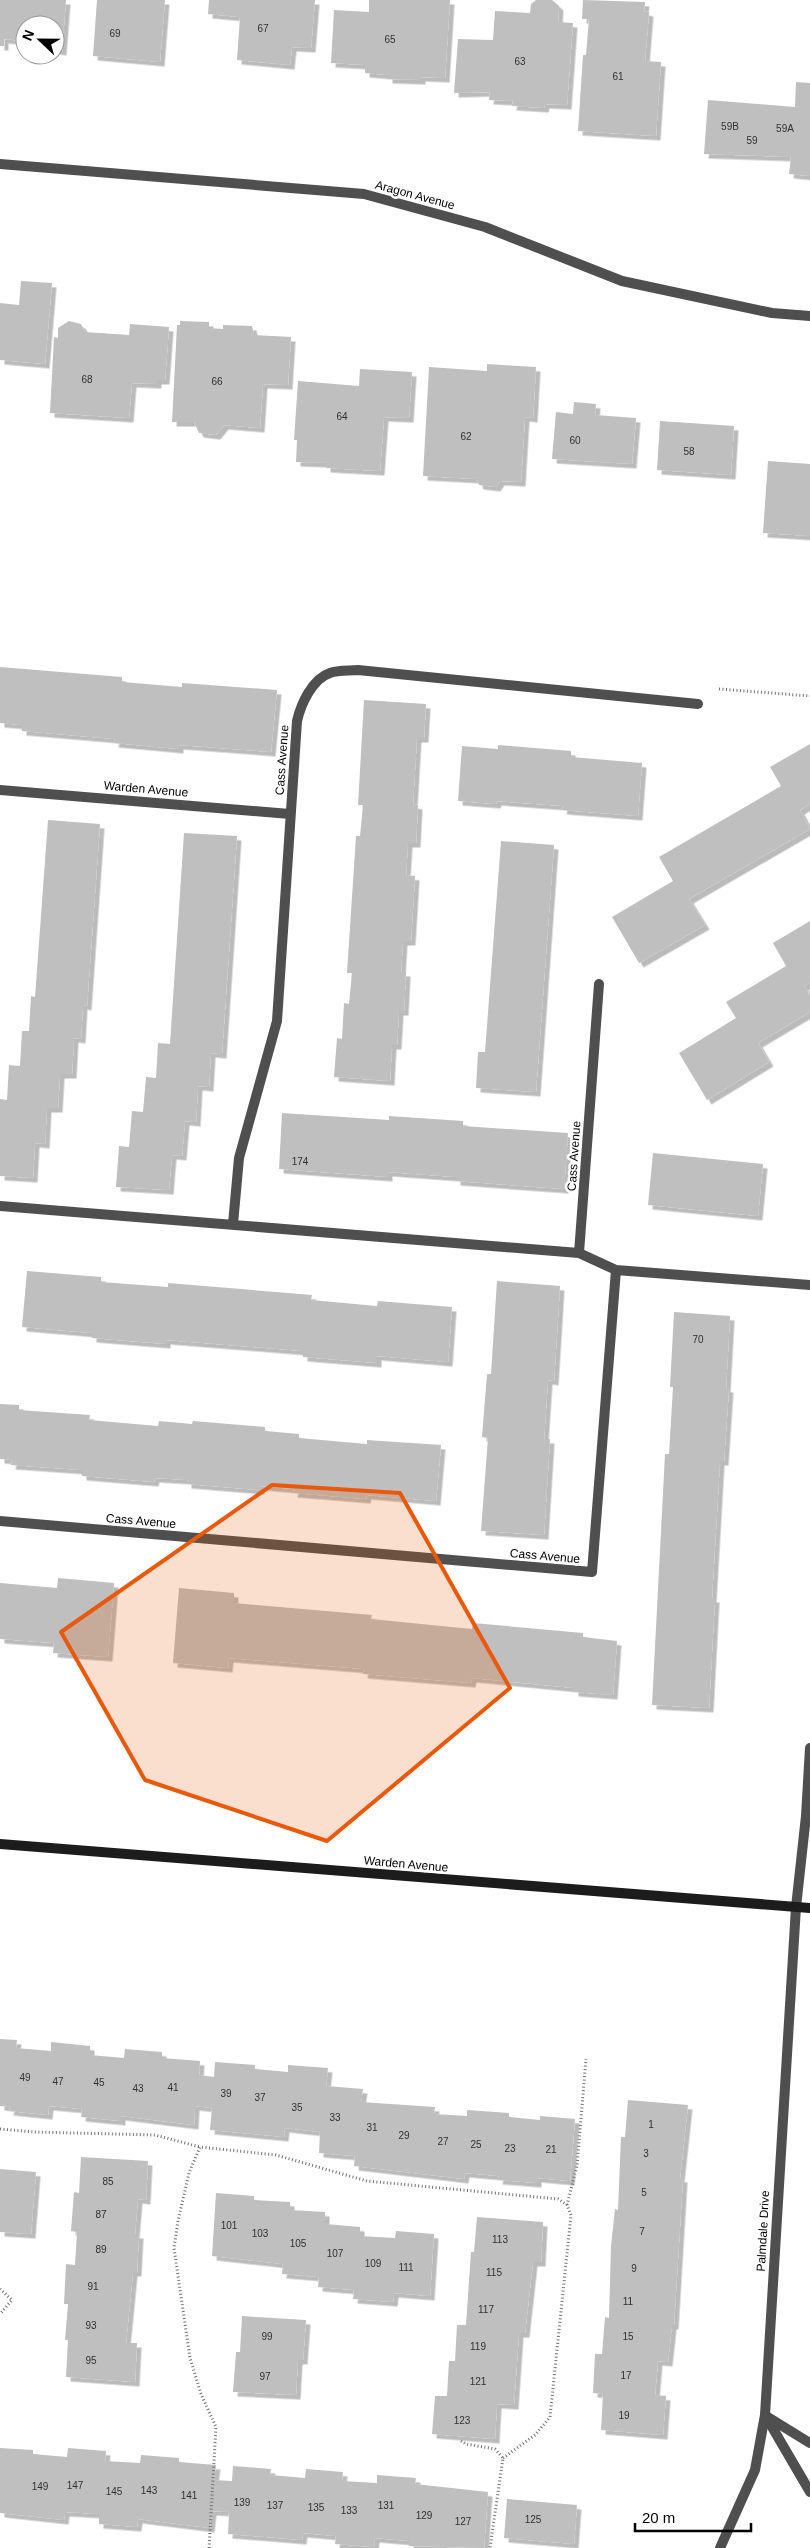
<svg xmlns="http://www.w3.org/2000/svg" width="810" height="2548" viewBox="0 0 810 2548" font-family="Arial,sans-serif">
  <defs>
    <filter id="shadow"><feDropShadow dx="4.5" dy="4.5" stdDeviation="0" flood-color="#0004"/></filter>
  </defs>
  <rect width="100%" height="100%" fill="#fff"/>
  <path fill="#bfbfbf" filter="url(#shadow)" d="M0 0H66L62 51 55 50V25H25V48H22V41L4 39V46H0Z
    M97 0H165L160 62 93 56Z
    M209 0H315L311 48 292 47 290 65 237 60 240 17 208 14Z
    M369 0H450L445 78 421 77V80L388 79V75L365 73V65L331 63 334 10 369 12Z
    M536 0H552L559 6 558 22 573 23 567 105 545 104 544 108 512 106 513 101 489 100 490 92 454 93 458 39 493 40 495 11 530 13 531 4Z
    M583 0 645 2 644 11 649 12 645 61 661 62 656 136 578 131 583 55H586L589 19H582Z
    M796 82 810 83V176L789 174 791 157 704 154 708 100 795 107Z
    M21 281 52 283 45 364 0 360V303L19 305Z
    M69 321 81 324 85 332 129 335 130 324 169 327 165 380H157V384L132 383 129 418 50 413 54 337 58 338V328Z
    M180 321 209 322V328L223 329V325L252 326 254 335 291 337 288 385 263 384 260 428 224 425 216 435 199 433 194 422H172L177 325H180Z
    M487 364 536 367 533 418 525 417 521 482 500 481 496 487 479 485 477 479 423 476 429 367 487 371Z
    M360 369 412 372 409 418 384 417 380 471 326 468V463L296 462 297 440H294L298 381 359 386Z
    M574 402 596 404 595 415 636 418 632 464 552 459 556 412 573 414Z
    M660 421 734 426 731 475 657 470Z
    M768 461 810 464V536L763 533Z
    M0 667 122 677V682L182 687V683L277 690 271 752 179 745V749L114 743 115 739 22 731V725L0 723Z
    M364 700 426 704 424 738H417L413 804 418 805 416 843H408L406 875 415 876 411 941H403L401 972H406L404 1011H399L397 1045H392L390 1081 334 1077 337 1038 342 1039 344 1003 349 1004 352 973H347L356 836H360L363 805H358Z
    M810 744V804L800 810 810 829 689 899 705 925 639 963 612 917 673 881 659 857 781 786 770 767Z
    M498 745 571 751V757L642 763 638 816 562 810 563 806 497 801 496 804 458 801 462 746 498 749Z
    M48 820 100 824 87 1006 83 1005 81 1039 74 1038 72 1074H60L58 1108H47L45 1144 35 1143 33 1178 0 1176V1099L7 1100 9 1065 20 1066 22 1031H29L31 996 35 997Z
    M184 833 237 836 222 1054 211 1053 209 1087 198 1086 196 1122 185 1121 182 1156 172 1155 169 1190 116 1187 119 1146 129 1147 132 1111 143 1112 146 1077 156 1078 158 1043 170 1044Z
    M501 841 554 845 536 1092 476 1088 478 1052H485Z
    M810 921V982L804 986 810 995V1012L758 1043 769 1062 707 1100 679 1053 736 1018 726 1002 786 966 773 943Z
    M282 1113 389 1120V1116L463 1121V1126L568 1133 564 1189 456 1181V1177L388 1172V1177L279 1169Z
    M653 1153 763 1164 758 1216 648 1205Z
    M27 1271 101 1277V1282L168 1287V1283L312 1295 311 1300 377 1306 378 1301 452 1307 448 1362 377 1356V1363L303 1357V1351L166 1340V1344L92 1338V1333L22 1327Z
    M497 1281 560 1286 554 1381 548 1380 544 1439H550L544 1535 481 1531 488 1438 482 1437 487 1374H491Z
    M674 1312 730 1316 726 1388H729L724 1461H720L712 1598H715L709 1708 652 1705 665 1454H669L673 1387H670Z
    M0 1404 19 1405V1410L90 1415 89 1420 158 1426 159 1421 192 1424 193 1421 265 1427V1431L299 1434V1438L367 1444V1440L441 1445 436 1501 367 1495 366 1499 293 1493 294 1489 260 1486V1490L187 1484V1480L155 1478 154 1482 82 1476V1470L11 1465 12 1460 0 1459Z
    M58 1578 114 1583 108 1657 53 1653 54 1643 0 1639V1583L57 1588Z
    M179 1588 234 1593V1603L372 1615 371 1619 472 1629 473 1623 583 1633V1637L617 1641 613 1695 574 1692V1688L472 1678 471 1683 363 1674 364 1669 229 1658 228 1668 173 1663Z
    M0 2039 17 2040 16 2048 51 2051V2042L90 2046V2055L124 2058 125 2049 162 2052V2058L200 2061 199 2075 214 2077 215 2062 255 2065V2069L288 2072V2065L328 2068 326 2086 363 2089 361 2102 435 2107 434 2114 467 2116V2110L509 2113V2117L540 2120V2116L575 2119 570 2181 537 2178V2183L498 2180 499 2176 465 2173 464 2179 354 2166 355 2156 319 2153 320 2132 285 2128 284 2137 210 2130 212 2108 195 2106 194 2125 121 2116V2121L81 2117 82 2109 49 2106 48 2115 9 2111 10 2107 0 2106Z
    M628 2100 688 2105 680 2178H683L674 2325H672L668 2362 658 2361 655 2395 666 2396 663 2435 601 2430 603 2394 593 2393 595 2354H602L605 2317 609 2318 611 2246 615 2209 618 2210 621 2137H625Z
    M81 2157 148 2161 146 2200 138 2199 135 2234H139L137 2272H133L126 2343H137L135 2382 66 2377 68 2340H65L68 2304H64L66 2264 75 2265 77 2232 71 2231 74 2192 79 2193Z
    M0 2169 36 2172 31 2234 0 2232Z
    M216 2193 254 2196V2200L290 2202V2210L325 2212V2224L360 2227V2236L395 2238 396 2231 434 2234 430 2296 394 2293 393 2302 353 2299 354 2290 318 2287 319 2277 282 2274 283 2264 212 2256Z
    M477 2217 543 2222 541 2262H533L525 2333H519L514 2405 497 2404 495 2439 432 2434 435 2396H447L449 2361H455L457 2325H466L471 2252H474Z
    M242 2316 306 2320 303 2360H298L296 2395 233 2392 236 2352H240Z
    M0 2448 33 2450V2454L67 2457 68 2448 106 2451 105 2461 140 2463 141 2455 179 2458V2462L216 2465 214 2480 232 2481 233 2466 271 2469 270 2475 305 2478 306 2469 343 2472 342 2481 377 2483V2475L416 2478 415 2484 488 2492 484 2548 409 2546V2541L375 2538 374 2547 335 2544 336 2536 303 2533 302 2540 228 2534 229 2512 212 2511 210 2528 138 2519 137 2527 99 2524V2514L65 2512 64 2520 0 2513Z
    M507 2499 577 2505 574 2544 504 2538Z"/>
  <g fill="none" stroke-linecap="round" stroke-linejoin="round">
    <path stroke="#717171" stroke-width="3" stroke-dasharray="1 2.5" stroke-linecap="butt" d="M719 689 810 696
      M0 2129 34 2132 155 2135 200 2147
      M567 2205 577 2166 586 2059
      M0 2289 12 2300 0 2314
      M461 2441 466 2444 495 2449 503 2458 490 2548
      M209 2548 216 2427 201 2394 190 2358 174 2248 178 2221 189 2173 200 2147 276 2155 367 2181 558 2199 567 2205 571 2215 550 2417 535 2435 503 2458"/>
    <path stroke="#4f4f4f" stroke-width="10" d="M0 790 290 814
      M0 1206 579 1253 616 1270 810 1285
      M233 1224 239 1158 277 1021 297 721C301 704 312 679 330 673 338 670 349 671 358 670L698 704
      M579 1253 599 984
      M0 1521 592 1572 616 1270
      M765 2415 810 2492
      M766 2416 810 2443"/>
    <path stroke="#4f4f4f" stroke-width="10" d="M0 164 364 194 485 227 622 281 772 313 810 316
      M720 2548 755 2470 765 2415 796 1907 806 1816 810 1748"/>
    <path stroke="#1c1c1c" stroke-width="10" d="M0 1844 810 1908"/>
  </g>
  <path fill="#e8590c" fill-opacity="0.2" stroke="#e8590c" stroke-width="4" stroke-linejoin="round" d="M272 1485 400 1493 510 1688 327 1841 145 1780 61 1632Z"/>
  <g text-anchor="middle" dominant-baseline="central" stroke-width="5" stroke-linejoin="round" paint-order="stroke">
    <g font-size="10" fill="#303030">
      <text x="263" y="28">67</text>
      <text x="115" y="33">69</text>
      <text x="390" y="39">65</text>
      <text x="520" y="61">63</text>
      <text x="618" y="76">61</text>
      <text x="730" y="126">59B</text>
      <text x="785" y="128">59A</text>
      <text x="752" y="140">59</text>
      <text x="87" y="379">68</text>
      <text x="217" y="381">66</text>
      <text x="342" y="416">64</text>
      <text x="466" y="436">62</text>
      <text x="575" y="440">60</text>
      <text x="689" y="451">58</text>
      <text x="300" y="1161">174</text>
      <text x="698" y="1339">70</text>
      <text x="25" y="2077">49</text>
      <text x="58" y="2081">47</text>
      <text x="99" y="2082">45</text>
      <text x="173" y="2087">41</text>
      <text x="138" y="2088">43</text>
      <text x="226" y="2093">39</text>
      <text x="260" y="2097">37</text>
      <text x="297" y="2107">35</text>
      <text x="335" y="2117">33</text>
      <text x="651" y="2124">1</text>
      <text x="372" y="2127">31</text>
      <text x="404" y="2135">29</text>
      <text x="443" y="2141">27</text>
      <text x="476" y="2144">25</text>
      <text x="510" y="2148">23</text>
      <text x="551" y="2149">21</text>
      <text x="646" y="2153">3</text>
      <text x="108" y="2181">85</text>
      <text x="644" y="2192">5</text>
      <text x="101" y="2214">87</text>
      <text x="229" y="2225">101</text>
      <text x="642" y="2231">7</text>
      <text x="260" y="2233">103</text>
      <text x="500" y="2239">113</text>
      <text x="298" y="2243">105</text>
      <text x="101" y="2249">89</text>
      <text x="335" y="2253">107</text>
      <text x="373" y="2263">109</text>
      <text x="406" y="2267">111</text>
      <text x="634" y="2268">9</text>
      <text x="494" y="2272">115</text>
      <text x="93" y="2286">91</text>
      <text x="628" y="2301">11</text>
      <text x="486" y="2309">117</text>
      <text x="91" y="2325">93</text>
      <text x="267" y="2336">99</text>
      <text x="628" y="2336">15</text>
      <text x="478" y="2346">119</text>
      <text x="91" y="2360">95</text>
      <text x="626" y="2375">17</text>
      <text x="265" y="2376">97</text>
      <text x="478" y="2381">121</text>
      <text x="624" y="2415">19</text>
      <text x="462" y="2420">123</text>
      <text x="75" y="2485">147</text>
      <text x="40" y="2486">149</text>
      <text x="149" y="2490">143</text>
      <text x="114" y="2491">145</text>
      <text x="189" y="2495">141</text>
      <text x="242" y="2502">139</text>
      <text x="275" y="2505">137</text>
      <text x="386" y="2505">131</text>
      <text x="316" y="2507">135</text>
      <text x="349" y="2510">133</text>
      <text x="424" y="2515">129</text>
      <text x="533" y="2519">125</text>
      <text x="463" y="2521">127</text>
    </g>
    <g font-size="12" fill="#000" stroke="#fff">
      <text transform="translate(415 195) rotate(15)">Aragon Avenue</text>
      <text transform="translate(282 760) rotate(-86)">Cass Avenue</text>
      <text transform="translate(146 789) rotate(5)">Warden Avenue</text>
      <text transform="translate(574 1156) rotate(-86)">Cass Avenue</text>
      <text transform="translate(141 1521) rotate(5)">Cass Avenue</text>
      <text transform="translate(545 1556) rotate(5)">Cass Avenue</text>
      <text transform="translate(406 1864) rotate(5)">Warden Avenue</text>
      <text transform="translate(763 2231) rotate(-87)">Palmdale Drive</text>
    </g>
  </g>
  <g transform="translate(40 40) rotate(292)"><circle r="24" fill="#ffffff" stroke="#999999"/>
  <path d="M0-4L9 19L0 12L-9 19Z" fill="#000000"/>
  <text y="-8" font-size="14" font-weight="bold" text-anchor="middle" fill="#000000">N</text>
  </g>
  <path d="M635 2523v8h116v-8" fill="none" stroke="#000000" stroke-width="2.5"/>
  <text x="642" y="2523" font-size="15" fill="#000000" stroke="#ffffff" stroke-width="4" paint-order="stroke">20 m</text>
</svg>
